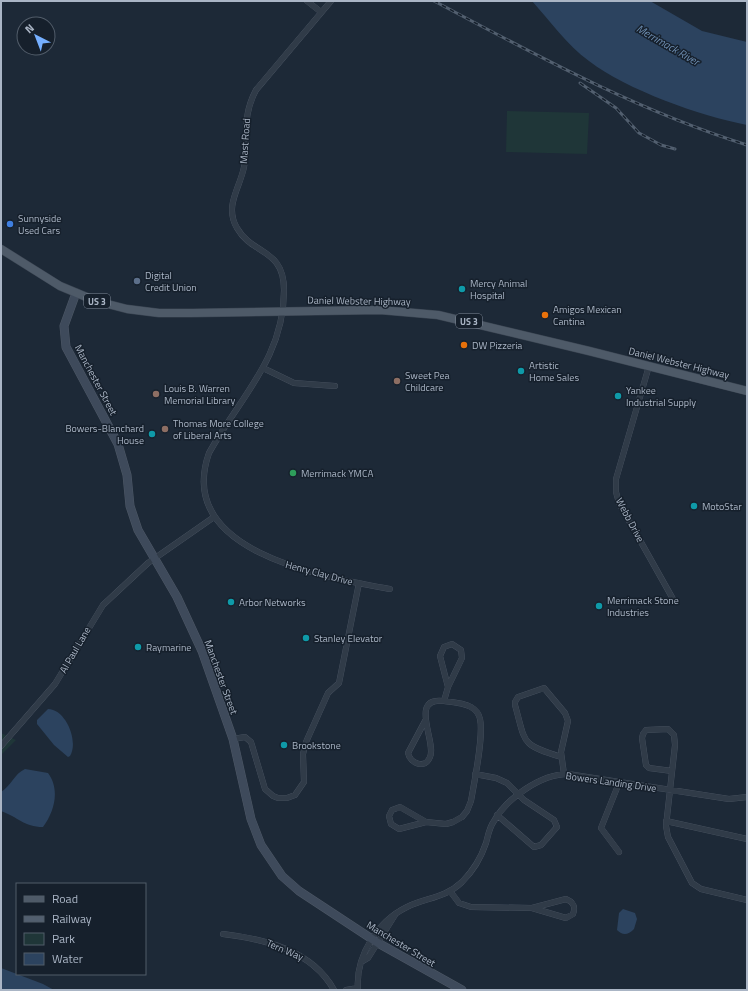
<svg xmlns="http://www.w3.org/2000/svg" width="748" height="991" viewBox="0 0 748 991" font-family="'Titillium Web',sans-serif">
  <rect width="100%" height="100%" fill="#1d2937"/>
  <path fill="#1f3638" d="M507 111 589 113 587 154 506 152Z
    M1 733 16 740 1 755Z"/>
  <path fill="#2c435f" d="M532 1H650L702 31 747 42V125C700 116 627 90 589 61 567 45 550 21 532 1Z
    M48 709C66 709 79 742 70 756L68 757 54 745 37 724V720Z
    M25 769 48 773C60 789 55 811 43 827 24 827 18 817 1 811V792C11 786 14 774 25 769Z
    M623 909 635 913 637 919 634 929C628 935 623 936 617 930L619 913Z
    M1 968 43 984 54 990H1Z"/>
  <g fill="none" stroke-linecap="round" stroke-linejoin="round">
    <defs>
      <path id="street" d="M307 1 321 12
        M331 1 256 90C241 118 249 137 244 167 240 188 224 206 237 228 252 255 284 248 284 290 284 358 240 397 209 453 174 552 324 577 390 589
        M649 366 616 479V492L619 503 673 599
        M263 368 294 383 335 386
        M444 701 448 687 440 656 444 647 452 644 461 650 462 658 448 687
        M425 721 408 753C410 763 425 770 430 757 437 743 408 696 444 701 453 702 464 703 471 707 476 710 479 714 480 719 484 736 474 783 471 801L467 811 462 817 453 822 446 824 426 822 400 807 392 810 389 816 391 824 399 829 426 822
        M233 739 245 737 251 742 265 789 273 796 278 798H287L295 795 304 782 303 754 306 742 328 693 339 683 359 583
        M1 746 55 684 103 605 148 563 214 517
        M561 757C520 744 526 744 515 705V702L518 697 544 688 565 713 568 721 561 752 564 774
        M672 771 649 768 646 765 642 738 643 734 646 730 668 729 674 735 675 745 666 826 668 837 692 883 701 889 747 900
        M475 774 496 778 507 783 524 800 554 820 557 827 541 845 534 847 497 815
        M619 783 601 828 619 852
        M666 821 747 839
        M450 891 459 903 471 907 532 908 566 899C573 902 576 906 573 914L566 918 532 908
        M223 934C264 939 312 950 334 990
        M363 961 368 958 395 915
        M346 990 358 988
        M358 990C355 956 378 921 407 907 427 897 444 899 462 882 473 871 481 858 486 843 488 836 489 828 494 821 507 798 541 774 568 774L729 799 747 797"/>
      <path id="secondary" d="M76 293 64 326 66 347 118 444 127 475 130 506 138 530 177 597 202 651 233 739 251 819 261 845 282 876 299 891 378 943 462 990"/>
      <path id="primary" d="M1 249 60 286 96 301 127 309 159 313H192L380 310 438 315 589 351 747 391"/>
    </defs>
    <use href="#street" stroke="#4e5866" stroke-width="6"/>
    <use href="#secondary" stroke="#4e5866" stroke-width="9"/>
    <use href="#primary" stroke="#3a4451" stroke-width="9"/>
    <use href="#street" stroke="#303b48" stroke-width="5.5"/>
    <use href="#secondary" stroke="#3e4a5b" stroke-width="8"/>
    <use href="#primary" stroke="#4e5a68" stroke-width="8"/>
    <defs>
      <path id="rail" d="M434 1C536 55 636 110 747 145
        M580 83 616 108 639 133 661 145 675 149"/>
    </defs>
    <use href="#rail" stroke="#525f6f" stroke-width="3"/>
    <use href="#rail" stroke="#16202c" stroke-width="1.5" stroke-dasharray="4.5" stroke-linecap="butt"/>
  </g>
  <circle fill="#3f7fe0" stroke="#16202c" stroke-width="1.5" cx="10" cy="224" r="4"/>
  <circle fill="#5c6f8a" stroke="#16202c" stroke-width="1.5" cx="137" cy="281" r="4"/>
  <g fill="#0f9aa8" stroke="#16202c" stroke-width="1.5">
    <circle cx="462" cy="289" r="4"/>
    <circle cx="521" cy="371" r="4"/>
    <circle cx="618" cy="396" r="4"/>
    <circle cx="152" cy="434" r="4"/>
    <circle cx="694" cy="506" r="4"/>
    <circle cx="231" cy="602" r="4"/>
    <circle cx="599" cy="606" r="4"/>
    <circle cx="306" cy="638" r="4"/>
    <circle cx="138" cy="647" r="4"/>
    <circle cx="284" cy="745" r="4"/>
  </g>
  <g fill="#e8710a" stroke="#16202c" stroke-width="1.5">
    <circle cx="545" cy="315" r="4"/>
    <circle cx="464" cy="345" r="4"/>
  </g>
  <g fill="#8d6e63" stroke="#16202c" stroke-width="1.5">
    <circle cx="397" cy="381" r="4"/>
    <circle cx="156" cy="394" r="4"/>
    <circle cx="165" cy="429" r="4"/>
  </g>
  <circle fill="#2e9e5b" stroke="#16202c" stroke-width="1.5" cx="293" cy="473" r="4"/>
  <g text-anchor="middle" dominant-baseline="central" stroke-width="3" stroke-linejoin="round" paint-order="stroke">
    <g fill="#16202c" stroke="#7e8897" stroke-width="1">
      <rect x="84" y="294" width="26" height="14" rx="3"/>
      <rect x="456" y="314" width="26" height="14" rx="3"/>
    </g>
    <g font-size="9" font-weight="bold" fill="#aab5c5">
      <text x="97" y="301">US 3</text>
      <text x="469" y="321">US 3</text>
    </g>
    <g font-size="10" fill="#aab5c5" stroke="#16202c">
      <text transform="translate(245 141) rotate(-86)">Mast Road</text>
      <text transform="translate(359 301) rotate(1)">Daniel Webster Highway</text>
      <text transform="translate(679 363) rotate(14)">Daniel Webster Highway</text>
      <text transform="translate(96 380) rotate(62)">Manchester Street</text>
      <text transform="translate(630 520) rotate(62)">Webb Drive</text>
      <text transform="translate(319 573) rotate(15)">Henry Clay Drive</text>
      <text transform="translate(75 650) rotate(-60)">Al Paul Lane</text>
      <text transform="translate(221 677) rotate(70)">Manchester Street</text>
      <text transform="translate(611 782) rotate(8)">Bowers Landing Drive</text>
      <text transform="translate(401 944) rotate(31)">Manchester Street</text>
      <text transform="translate(285 950) rotate(23)">Tern Way</text>
    </g>
    <g font-size="10" fill="#aab5c5" stroke="#16202c" text-anchor="start">
      <text x="18" y="218">Sunnyside<tspan x="18" dy="12">Used Cars</tspan></text>
      <text x="145" y="275">Digital<tspan x="145" dy="12">Credit Union</tspan></text>
      <text x="470" y="283">Mercy Animal<tspan x="470" dy="12">Hospital</tspan></text>
      <text x="553" y="309">Amigos Mexican<tspan x="553" dy="12">Cantina</tspan></text>
      <text x="472" y="345">DW Pizzeria</text>
      <text x="529" y="365">Artistic<tspan x="529" dy="12">Home Sales</tspan></text>
      <text x="405" y="375">Sweet Pea<tspan x="405" dy="12">Childcare</tspan></text>
      <text x="164" y="388">Louis B. Warren<tspan x="164" dy="12">Memorial Library</tspan></text>
      <text x="626" y="390">Yankee<tspan x="626" dy="12">Industrial Supply</tspan></text>
      <text x="173" y="423">Thomas More College<tspan x="173" dy="12">of Liberal Arts</tspan></text>
      <text x="144" y="428" text-anchor="end">Bowers-Blanchard<tspan x="144" dy="12">House</tspan></text>
      <text x="301" y="473">Merrimack YMCA</text>
      <text x="702" y="506">MotoStar</text>
      <text x="607" y="600">Merrimack Stone<tspan x="607" dy="12">Industries</tspan></text>
      <text x="239" y="602">Arbor Networks</text>
      <text x="314" y="638">Stanley Elevator</text>
      <text x="146" y="647">Raymarine</text>
      <text x="292" y="745">Brookstone</text>
    </g>
    <g font-size="11" font-style="italic" fill="#6e8eb2" stroke="#16202c">
      <text transform="translate(668 45) rotate(30)">Merrimack River</text>
    </g>
  </g>
  <rect width="748" height="991" fill="none" stroke="#aab5c5" stroke-width="4"/>
  <rect x="16" y="883" width="130" height="92" fill="#16202c" stroke="#515c69"/>
  <rect x="24" y="896" width="20" height="6" fill="#4e5a68" stroke="#515c69"/>
  <text x="52" y="903" font-size="12" fill="#aab5c5">Road</text>
  <rect x="24" y="916" width="20" height="6" fill="#525f6f" stroke="#515c69"/>
  <text x="52" y="923" font-size="12" fill="#aab5c5">Railway</text>
  <rect x="24" y="933" width="20" height="12" fill="#1f3638" stroke="#515c69"/>
  <text x="52" y="943" font-size="12" fill="#aab5c5">Park</text>
  <rect x="24" y="953" width="20" height="12" fill="#2c435f" stroke="#515c69"/>
  <text x="52" y="963" font-size="12" fill="#aab5c5">Water</text>
  <g transform="translate(36 36) rotate(318)"><circle r="19" fill="#16202c" stroke="#515c69"/>
  <path d="M0-3L7 15L0 10L-7 15Z" fill="#75afff"/>
  <text y="-6" font-size="11" font-weight="bold" text-anchor="middle" fill="#aab5c5">N</text>
  </g>
</svg>
